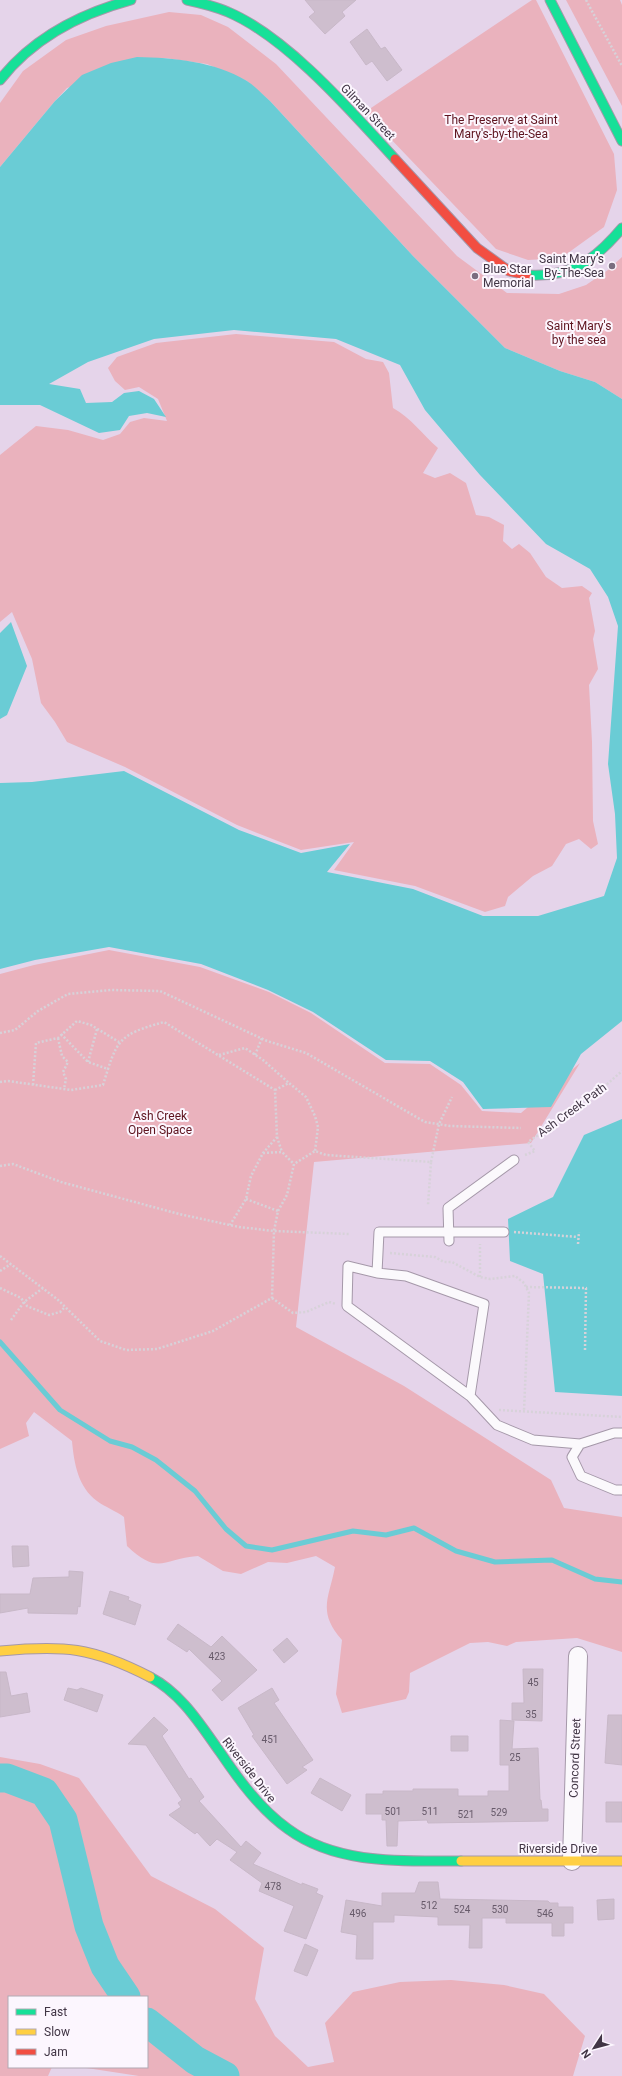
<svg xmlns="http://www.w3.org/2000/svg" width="622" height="2076" viewBox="0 0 622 2076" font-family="Roboto,sans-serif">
  <rect width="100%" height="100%" fill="#e5d4ea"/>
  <path fill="#eab2bd" d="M532 0H536L614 154 617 190 604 227 561 258 528 260 496 249 365 112Z
    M566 0H620L622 5V106Z
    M169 12 201 15 228 27 276 64 457 256 507 293 559 294 586 285 608 270 622 257V399L595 382 560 371 505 348 413 256 270 101 247 81 207 64 165 58 67 88 55 101 0 167V103L23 71 66 40 106 26Z
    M236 334 334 342 366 359 383 362 389 373 393 408C411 418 422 434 438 448L423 473 435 478 450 473 466 483 476 515 489 517 504 525 503 541 512 549 519 544 530 553 546 577 562 588 582 586 592 593 589 598 595 631 593 639 598 669 589 685 592 742 593 821 598 844 591 849 579 839 566 844 552 866 533 876 508 897 505 906 485 912 415 886 334 870 354 842 301 850 237 825 125 767 67 742 55 722 41 703 32 659 12 612 0 622V455L36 426 68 430 103 440 120 434 130 422 144 418 167 421 158 399 139 387 125 390 115 381 108 368 117 357 156 343Z
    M109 950 200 967 269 992 311 1013 385 1063 430 1064 461 1085 482 1111 521 1113 580 1063 531 1143 314 1162 296 1327 404 1386 551 1480 564 1508 622 1517V1652L577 1638 516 1642 507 1646 488 1642 470 1643 410 1673 409 1692 406 1699 342 1713 336 1694 342 1640C317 1612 329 1598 335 1567L316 1556 287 1563 268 1562 241 1574 223 1571 198 1556C162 1559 159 1576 127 1546L124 1517C116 1511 105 1507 97 1501 78 1487 74 1463 72 1441L34 1412 26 1423 29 1436 0 1449V974L34 965Z
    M0 1757 40 1764 79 1778 151 1876 215 1909 264 1948 255 1999 275 2036 308 2067 334 2062 325 2023 353 1992 400 1982 451 1980 504 1985 544 1994 585 2036 573 2076H139L80 2067H147V1997H9V2067H52L48 2076H0Z"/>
  <path fill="#6accd5" d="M137 57C174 58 214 61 247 81 255 86 262 94 270 101L413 256 505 348 560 371 595 382 622 399V1021L581 1054 551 1107 483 1109 463 1082 430 1061 386 1060 313 1012 268 990 201 964 109 947 35 960 0 969V783L32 782 124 771 239 830 301 853 350 844 327 872 413 889 483 916H538L604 896 617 858 615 814 608 764 618 626 608 597 590 569 546 544 480 475 425 410 400 365 336 339 234 330 154 339 88 362 49 384 80 389 86 403 112 402 124 393 139 391 154 399 166 417 147 413 129 416 120 430 99 433 40 405H0V167L55 101 82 75 111 63Z
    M11 622 27 666 7 715 0 719V633Z
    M622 1119V1396L555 1392 543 1274 510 1261 508 1219 553 1197 584 1135Z"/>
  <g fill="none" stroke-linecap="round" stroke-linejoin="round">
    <path stroke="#6accd5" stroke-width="5" d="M0 1342 60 1410 110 1441 132 1447 156 1460 195 1491 226 1529 246 1546 272 1550 353 1531 386 1535 414 1528 456 1551 495 1562 552 1560 595 1579 622 1582"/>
    <path stroke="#6accd5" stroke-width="29" d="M0 1778H7L44 1792 63 1820 89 1926 105 1966 126 1997
      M147 2022 195 2060 225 2076"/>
  </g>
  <path fill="#cebece" stroke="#c8b8c8" d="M305 0H356L342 12 345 16 325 34 309 17 315 12Z
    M367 29 381 49 385 47 402 70 387 81 372 61 366 65 350 42Z
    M12 1546H28L29 1566 13 1567Z
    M69 1571 83 1572 80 1607 78 1606 77 1614 28 1613V1608L0 1613V1594H30L33 1578 69 1577Z
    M110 1591 129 1597 128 1600 141 1605 135 1625 103 1614Z
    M178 1624 211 1647 222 1636 257 1670 222 1701 212 1690 222 1681 189 1649 187 1652 167 1639Z
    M287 1638 298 1651 284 1663 273 1650Z
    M523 1669H543L542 1721 512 1720V1703H524Z
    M0 1672H6L11 1696 27 1693 30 1712 0 1717Z
    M68 1688 77 1690 81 1688 103 1695 97 1712 64 1700Z
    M272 1688 279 1700 274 1703 313 1760 302 1767 307 1770 287 1784 252 1736 254 1735 238 1708Z
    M608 1715H622V1765L605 1763Z
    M154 1717 168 1730 162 1736 189 1779 191 1778 204 1797 199 1801 241 1847 246 1841 261 1853 253 1864 302 1885V1883L318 1889 316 1893 323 1896 306 1939 284 1931 294 1906 259 1891 262 1883 230 1860 237 1852 217 1839 210 1846 197 1832 195 1834 169 1815 181 1807 178 1803 182 1800 146 1745 128 1744Z
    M500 1720 514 1721 512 1749 538 1748 540 1800H541L542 1809H548V1821L428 1823 427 1820 398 1821 397 1846H387L386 1820H382V1814H366V1794H383V1791H413V1789H458V1796H488V1791H509V1765H500Z
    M451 1736H468V1751H451Z
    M320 1778 351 1795 342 1811 311 1793Z
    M606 1802H622V1822H606Z
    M419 1882H438L440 1899 548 1901 550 1903H558V1907H573V1923H564V1936H552V1923H506V1918H482V1948H469L470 1925H438V1917L394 1915V1922H373V1959H356L357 1935 341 1932 346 1900 382 1906V1893H415Z
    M614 1899V1919L598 1920 597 1900Z
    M305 1944 318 1950 307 1976 294 1971Z"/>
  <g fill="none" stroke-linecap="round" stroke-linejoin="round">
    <defs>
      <path id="lane" d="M449 1241 448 1208 514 1160
        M377 1273 379 1232H504
        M470 1396 484 1304 406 1276 377 1273 348 1266 347 1306 470 1396 497 1425 533 1440 580 1444 614 1433H622
        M580 1444 572 1457 581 1476 615 1490H622"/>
      <path id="street" d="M572 1861 578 1656"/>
      <path id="fast" d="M187 0C201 3 215 6 228 12 287 37 351 111 395 159
        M550 0 622 141
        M0 80C33 38 79 14 131 0
        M527 275C571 278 595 260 622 228
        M150 1677C181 1693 200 1724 220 1752 239 1780 260 1809 288 1829 337 1865 403 1861 461 1861"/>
      <path id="slow" d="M0 1651C64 1645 92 1647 150 1677
        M461 1861H622"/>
      <path id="jam" d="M395 159 477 248 509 271 527 275"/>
    </defs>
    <use href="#lane" stroke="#a598a9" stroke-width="11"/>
    <use href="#street" stroke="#a598a9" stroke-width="20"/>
    <use href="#fast" stroke="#a598a9" stroke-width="11"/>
    <use href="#slow" stroke="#a598a9" stroke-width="11"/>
    <use href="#jam" stroke="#a598a9" stroke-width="11"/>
    <path stroke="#d7d2d9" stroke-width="2.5" stroke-dasharray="2 2" stroke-linecap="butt" d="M586 0 622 66
      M0 1033 15 1030 38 1011 68 994 111 990 160 991 267 1041 306 1053 425 1122 450 1126 521 1128
      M61 1034 88 1062 108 1069
      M58 1038 62 1056 68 1062 63 1072 66 1079 64 1089
      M219 1055 245 1048 263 1060 289 1083
      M255 1055 262 1038
      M88 1062 97 1029
      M0 1082 8 1081 71 1090 103 1085C117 1040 117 1035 164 1022L275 1090 277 1137 263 1153 251 1176 246 1199 230 1225
      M33 1085 36 1043 58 1038 77 1021 91 1025 119 1042
      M275 1090 289 1083 306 1097 315 1116 318 1127 315 1151
      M277 1137 282 1152
      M263 1153 282 1152 294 1164
      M525 1155 535 1151 528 1142 588 1101 622 1071
      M431 1162 439 1124 452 1097
      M0 1166 13 1164 61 1182 179 1214 239 1227 274 1231 349 1234
      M246 1199 278 1211
      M514 1232 578 1237
      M578 1244 579 1232
      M390 1253 435 1257 444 1262H452L480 1277 490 1279 515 1276 524 1283 529 1293 524 1411
      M0 1256 57 1299 100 1341 126 1350 157 1349 213 1331 272 1298 274 1231 278 1211 287 1195 294 1164 315 1151 326 1155 431 1162 428 1205
      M0 1271 11 1264
      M480 1277V1244
      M526 1287 586 1288 585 1350
      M0 1288 21 1298 27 1306 49 1315 60 1312 65 1307
      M272 1298 293 1313 306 1312 329 1302 336 1304
      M11 1320 24 1302 43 1288
      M499 1410 622 1417"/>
    <use href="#lane" stroke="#fbf9fc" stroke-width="9"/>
    <use href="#street" stroke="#fbf9fc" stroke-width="18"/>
    <use href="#fast" stroke="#16e098" stroke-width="9"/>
    <use href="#slow" stroke="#ffcf43" stroke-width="9"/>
    <use href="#jam" stroke="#f24e42" stroke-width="9"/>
  </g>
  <g fill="#7a6d7f" stroke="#fcf6fe" stroke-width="1.5">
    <circle cx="612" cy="266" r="4"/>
    <circle cx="475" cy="276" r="4"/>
  </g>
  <g text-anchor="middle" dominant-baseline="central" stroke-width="4" stroke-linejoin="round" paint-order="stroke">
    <g font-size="10" fill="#675a6a">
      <text x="217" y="1656">423</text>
      <text x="533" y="1682">45</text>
      <text x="531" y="1714">35</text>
      <text x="270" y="1739">451</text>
      <text x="515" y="1757">25</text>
      <text x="393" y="1811">501</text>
      <text x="430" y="1811">511</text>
      <text x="499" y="1812">529</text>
      <text x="466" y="1814">521</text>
      <text x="273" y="1886">478</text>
      <text x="429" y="1905">512</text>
      <text x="462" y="1909">524</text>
      <text x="500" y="1909">530</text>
      <text x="358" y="1913">496</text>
      <text x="545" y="1913">546</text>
    </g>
    <g font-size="12" fill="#413545" stroke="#fcf6fe">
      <text transform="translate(368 112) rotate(46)">Gilman Street</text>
      <text transform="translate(572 1110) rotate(-36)">Ash Creek Path</text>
      <text transform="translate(575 1758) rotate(-88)">Concord Street</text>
      <text transform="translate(249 1770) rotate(52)">Riverside Drive</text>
      <text x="558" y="1849">Riverside Drive</text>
    </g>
    <g font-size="12" fill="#5e131e" stroke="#fcf6fe">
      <text x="501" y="120">The Preserve at Saint<tspan x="501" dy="14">Mary's-by-the-Sea</tspan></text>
      <text x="579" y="326">Saint Mary's<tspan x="579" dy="14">by the sea</tspan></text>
      <text x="160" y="1116">Ash Creek<tspan x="160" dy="14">Open Space</tspan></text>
    </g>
    <g font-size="12" fill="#413545" stroke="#fcf6fe" text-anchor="end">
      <text x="604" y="259">Saint Mary’s<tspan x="604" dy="14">By-The-Sea</tspan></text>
      <text x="483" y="269" text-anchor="start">Blue Star<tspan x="483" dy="14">Memorial</tspan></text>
    </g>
  </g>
  <rect x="8" y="1996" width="140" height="72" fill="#fcf6fe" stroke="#b1a9b4"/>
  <rect x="16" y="2009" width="20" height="6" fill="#16e098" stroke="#b1a9b4"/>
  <text x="44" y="2016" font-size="12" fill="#413545">Fast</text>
  <rect x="16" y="2029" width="20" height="6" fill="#ffcf43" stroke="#b1a9b4"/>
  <text x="44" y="2036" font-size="12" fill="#413545">Slow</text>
  <rect x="16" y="2049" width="20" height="6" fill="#f24e42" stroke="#b1a9b4"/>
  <text x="44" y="2056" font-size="12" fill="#413545">Jam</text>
  <g transform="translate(594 2048) rotate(234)" stroke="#fcf6fe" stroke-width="3" paint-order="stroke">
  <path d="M0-3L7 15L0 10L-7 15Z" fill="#413545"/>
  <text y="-6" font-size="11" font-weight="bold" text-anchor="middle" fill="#413545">N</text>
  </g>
</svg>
